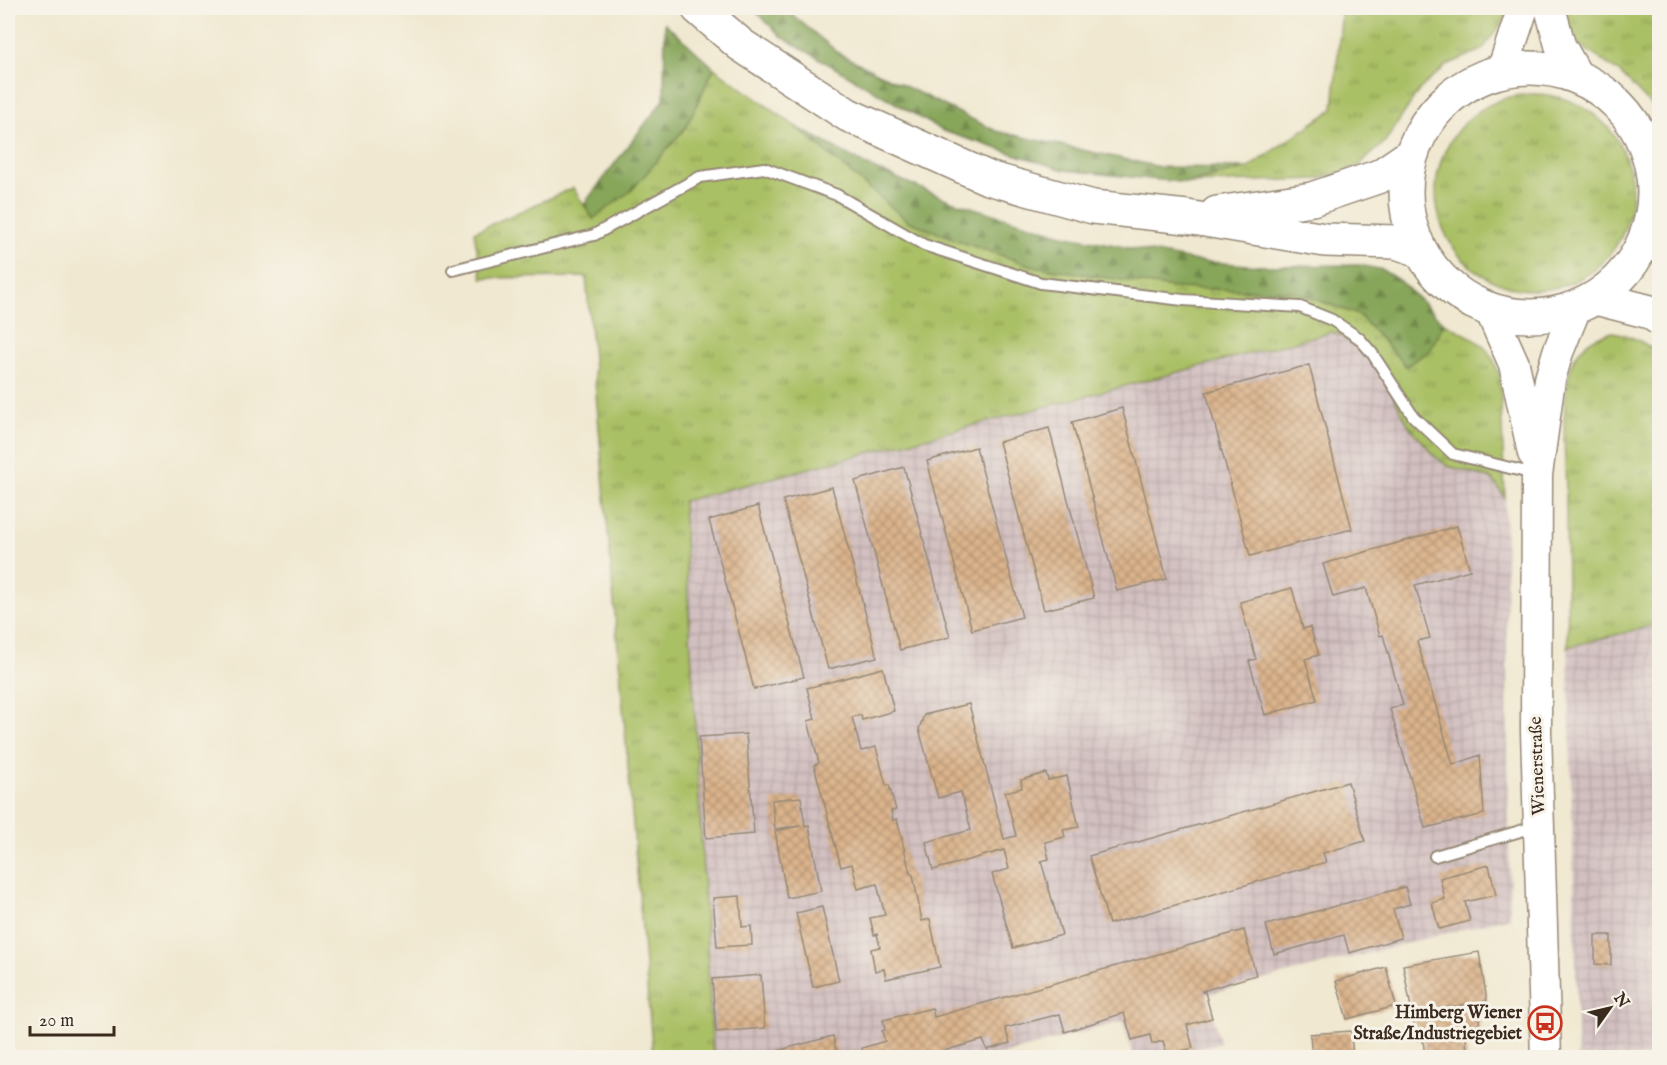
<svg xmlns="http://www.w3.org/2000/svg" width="1667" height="1065" viewBox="0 0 1667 1065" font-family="'IM FELL English',serif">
  <defs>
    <pattern id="industrial-grid" width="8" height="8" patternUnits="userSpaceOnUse" patternTransform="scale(1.5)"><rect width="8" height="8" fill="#d2bfc0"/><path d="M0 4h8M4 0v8" fill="none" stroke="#b5a4a5"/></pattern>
    <pattern id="grass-tufts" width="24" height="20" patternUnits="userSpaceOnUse" patternTransform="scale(1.5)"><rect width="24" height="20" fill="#aac065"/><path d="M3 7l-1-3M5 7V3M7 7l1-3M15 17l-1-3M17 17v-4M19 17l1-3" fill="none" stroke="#8c9c53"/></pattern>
    <pattern id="forest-firs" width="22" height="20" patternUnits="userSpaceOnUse" patternTransform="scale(1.5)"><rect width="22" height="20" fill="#87a65a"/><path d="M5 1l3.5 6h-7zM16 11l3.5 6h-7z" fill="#70874a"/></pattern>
    <pattern id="building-cross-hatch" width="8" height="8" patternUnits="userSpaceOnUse" patternTransform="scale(1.5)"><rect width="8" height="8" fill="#dbb48c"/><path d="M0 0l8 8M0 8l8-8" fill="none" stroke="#b39372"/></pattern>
  </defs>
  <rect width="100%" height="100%" fill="#f7f3e8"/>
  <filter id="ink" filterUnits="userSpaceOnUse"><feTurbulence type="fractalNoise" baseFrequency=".0167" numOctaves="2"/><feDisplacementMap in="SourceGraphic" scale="12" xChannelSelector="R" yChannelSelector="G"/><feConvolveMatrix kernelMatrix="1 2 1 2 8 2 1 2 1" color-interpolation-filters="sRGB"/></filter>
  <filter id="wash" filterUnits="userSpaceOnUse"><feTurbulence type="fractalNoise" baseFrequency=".008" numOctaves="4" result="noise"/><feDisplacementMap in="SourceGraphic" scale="24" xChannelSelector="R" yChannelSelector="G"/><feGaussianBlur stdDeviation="1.35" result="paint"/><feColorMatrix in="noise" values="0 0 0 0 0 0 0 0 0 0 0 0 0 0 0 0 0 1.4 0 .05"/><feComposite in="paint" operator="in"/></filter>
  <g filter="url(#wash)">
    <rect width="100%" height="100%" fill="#f0e8d0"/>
    <path fill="url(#industrial-grid)" d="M1332 332 1342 336 1371 360 1381 372 1409 426 1436 457 1448 466 1489 478 1494 481 1505 498 1510 917 1207 994 1220 1043 1161 1057H1133L1123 1021 994 1057H713L683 501Z
      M1659 624V1057H1578L1568 647Z"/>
    <path fill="url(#grass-tufts)" stroke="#727542" stroke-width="1.5" d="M1342 8H1508V15L1482 50 1447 65 1420 89 1385 142 1357 167 1319 179 1189 183 1248 168 1333 109Z
      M1561 8H1659V118L1655 109 1620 73 1574 41Z
      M714 68 795 126 908 221 1033 266 1173 288 1292 291 1359 315 1406 366 1430 350 1444 323C1473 339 1491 342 1500 378L1505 498 1494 481 1489 478 1448 466 1436 457 1409 426 1381 372 1371 360 1342 336 1332 332 683 501 713 1057H653L586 277 482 278 474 232 573 188 593 219 686 127Z
      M1436 192a98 98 0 1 1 196 0a98 98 0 1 1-196 0Z
      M1613 332C1633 336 1643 342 1659 354V624L1568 647C1567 595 1566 543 1566 491 1565 457 1559 384 1576 356 1584 342 1598 335 1613 332Z"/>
    <path fill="url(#forest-firs)" stroke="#61683c" stroke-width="1.5" d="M752 8H784L840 54 996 131 1160 167 1248 168 1189 183 1064 170 943 131 782 37Z
      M665 23 714 68 686 127 632 190 593 219 584 204 664 99Z
      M795 126 868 166 951 201 1063 235 1197 261 1261 266 1360 265 1383 270 1400 281 1444 323 1430 350 1406 366 1359 315 1292 291 1173 288 1033 266 967 244 908 221Z"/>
    <g id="blocks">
      <path fill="url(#building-cross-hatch)" d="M1309 365 1352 529 1250 556 1206 392Z
        M1122 408 1167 579 1117 591 1072 422Z
        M1049 428 1094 598 1044 610 999 442Z
        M976 447 1022 617 972 630 927 461Z
        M904 467 950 637 900 650 855 481Z
        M832 487 877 657 828 669 783 500Z
        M758 506 804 677 754 689 709 520Z
        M1457 526 1470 570 1415 585 1430 638 1417 641 1453 765 1480 755 1484 814 1425 828 1390 709 1403 705 1383 635 1380 636 1366 588 1333 597 1323 564Z
        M1292 588 1303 629 1310 627 1319 655 1305 659 1317 700 1265 715 1249 661 1256 659 1240 602Z
        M883 668 894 711 862 720 861 715 852 717 861 751 876 747 886 785H889L896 810 891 811 893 820 897 819 910 873 913 875 922 921 930 919 940 967 886 979 884 969 875 971 871 949 880 947 877 934 874 935 870 918 885 915 877 884 858 889 852 864 841 867 814 765 819 763 808 721 815 719 807 688Z
        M969 704 1004 839 1016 836 1005 792 1022 788 1021 780 1046 773 1048 780 1067 776 1079 827 1063 830 1065 837 1045 842 1049 859 1041 861 1062 935 1013 948 992 874 1009 869 1004 850 933 870 926 842 971 830 961 792 938 798 919 729 924 715Z
        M746 734 754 834 706 838 699 737Z
        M1348 782 1365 841 1323 853 1326 862 1109 924 1089 856Z
        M801 797 805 826 809 825 821 891 787 898 775 831 800 826 775 829 772 800Z
        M1489 865 1496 895 1465 902 1470 921 1439 929 1432 903 1445 899 1440 878Z
        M1405 887 1410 904 1393 909 1401 938 1349 953 1344 935 1274 954 1266 925Z
        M740 896 742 927 751 926 752 945 717 947 713 898Z
        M822 907 839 981 813 987 796 913Z
        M1244 930 1256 975 1202 991V992H1205L1212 1018 1187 1025 1193 1048 1167 1055 1163 1041 1152 1044 1150 1035 1132 1040 1124 1013 1065 1032 1060 1014 1005 1028 1010 1043 987 1050 983 1040 918 1058H864L862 1048 885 1041 882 1031 885 1030 883 1020 932 1008 934 1017Z
        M1595 935H1611V965L1595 964Z
        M1479 952 1487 1001 1420 1012 1478 1006 1480 1033 1466 1035 1467 1058H1425L1423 1039 1417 1040 1403 965Z
        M1386 967 1396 1006 1347 1019 1336 981Z
        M761 975 765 1028 716 1032 712 979Z
        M1351 1031 1353 1058H1312L1310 1034Z
        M833 1036 838 1058H754V1057Z"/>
    </g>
  </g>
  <g filter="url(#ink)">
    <use href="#blocks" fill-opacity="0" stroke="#968977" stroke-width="1.5"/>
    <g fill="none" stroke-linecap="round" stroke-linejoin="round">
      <defs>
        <path id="lane" d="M453 270 594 235 700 177 764 168 837 195 924 245 1041 283 1183 300 1300 307 1332 320 1359 338 1372 353 1413 416 1453 454 1534 474
          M1435 856 1537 826"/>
        <path id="secondary" d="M1550 8 1560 45 1578 77
          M1502 71 1523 8
          M1490 310 1514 364 1533 453
          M1546 1058 1536 731 1537 475 1550 379 1558 352 1575 310"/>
        <path id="primary" d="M698 8 741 45 848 115 988 178 1093 207 1187 217 1325 240 1396 242 1420 250
          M1406 192a124 124 0 1 1 248 0a124 124 0 1 1-248 0Z
          M1217 213 1312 199 1380 176 1411 155
          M1596 298 1650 312 1660 319"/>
      </defs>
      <use href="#lane" stroke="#968977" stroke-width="14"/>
      <use href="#secondary" stroke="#968977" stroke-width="33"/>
      <use href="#primary" stroke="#968977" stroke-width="36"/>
      <use href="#lane" stroke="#fff" stroke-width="10"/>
      <use href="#secondary" stroke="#fff" stroke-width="30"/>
      <use href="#primary" stroke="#fff" stroke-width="33"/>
    </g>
  </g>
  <defs>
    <symbol id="bus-ring" viewBox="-11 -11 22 22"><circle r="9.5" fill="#f7f3e8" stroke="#c8321e" stroke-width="1.5"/><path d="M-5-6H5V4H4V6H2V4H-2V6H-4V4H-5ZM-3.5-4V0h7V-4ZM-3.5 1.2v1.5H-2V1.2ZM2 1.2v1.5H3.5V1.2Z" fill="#c8321e"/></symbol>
  </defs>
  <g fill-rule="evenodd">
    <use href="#bus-ring" x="1526" y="1004" width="38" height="38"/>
  </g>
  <g text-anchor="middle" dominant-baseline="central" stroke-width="6" stroke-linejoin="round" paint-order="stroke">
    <g font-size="18" fill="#3b2a1e" stroke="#f7f3e8">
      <text transform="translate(1538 766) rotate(-92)">Wienerstraße</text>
    </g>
    <g font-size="18" font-weight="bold" fill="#3b2a1e" stroke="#f7f3e8" text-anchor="end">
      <text x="1522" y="1013">Himberg Wiener<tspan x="1522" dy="21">Straße/Industriegebiet</tspan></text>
    </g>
  </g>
  <rect width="1667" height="1065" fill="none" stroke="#f7f3e8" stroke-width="30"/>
  <g transform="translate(1610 1008) rotate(56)" stroke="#f7f3e8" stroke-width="4.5" paint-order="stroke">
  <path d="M0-4.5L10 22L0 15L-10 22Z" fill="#3b2a1e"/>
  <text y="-9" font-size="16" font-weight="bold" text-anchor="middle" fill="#3b2a1e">N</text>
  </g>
  <path d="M30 1026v9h84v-9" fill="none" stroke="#3b2a1e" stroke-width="3"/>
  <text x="39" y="1026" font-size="18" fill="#3b2a1e" stroke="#f7f3e8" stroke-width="4.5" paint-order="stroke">20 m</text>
</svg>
